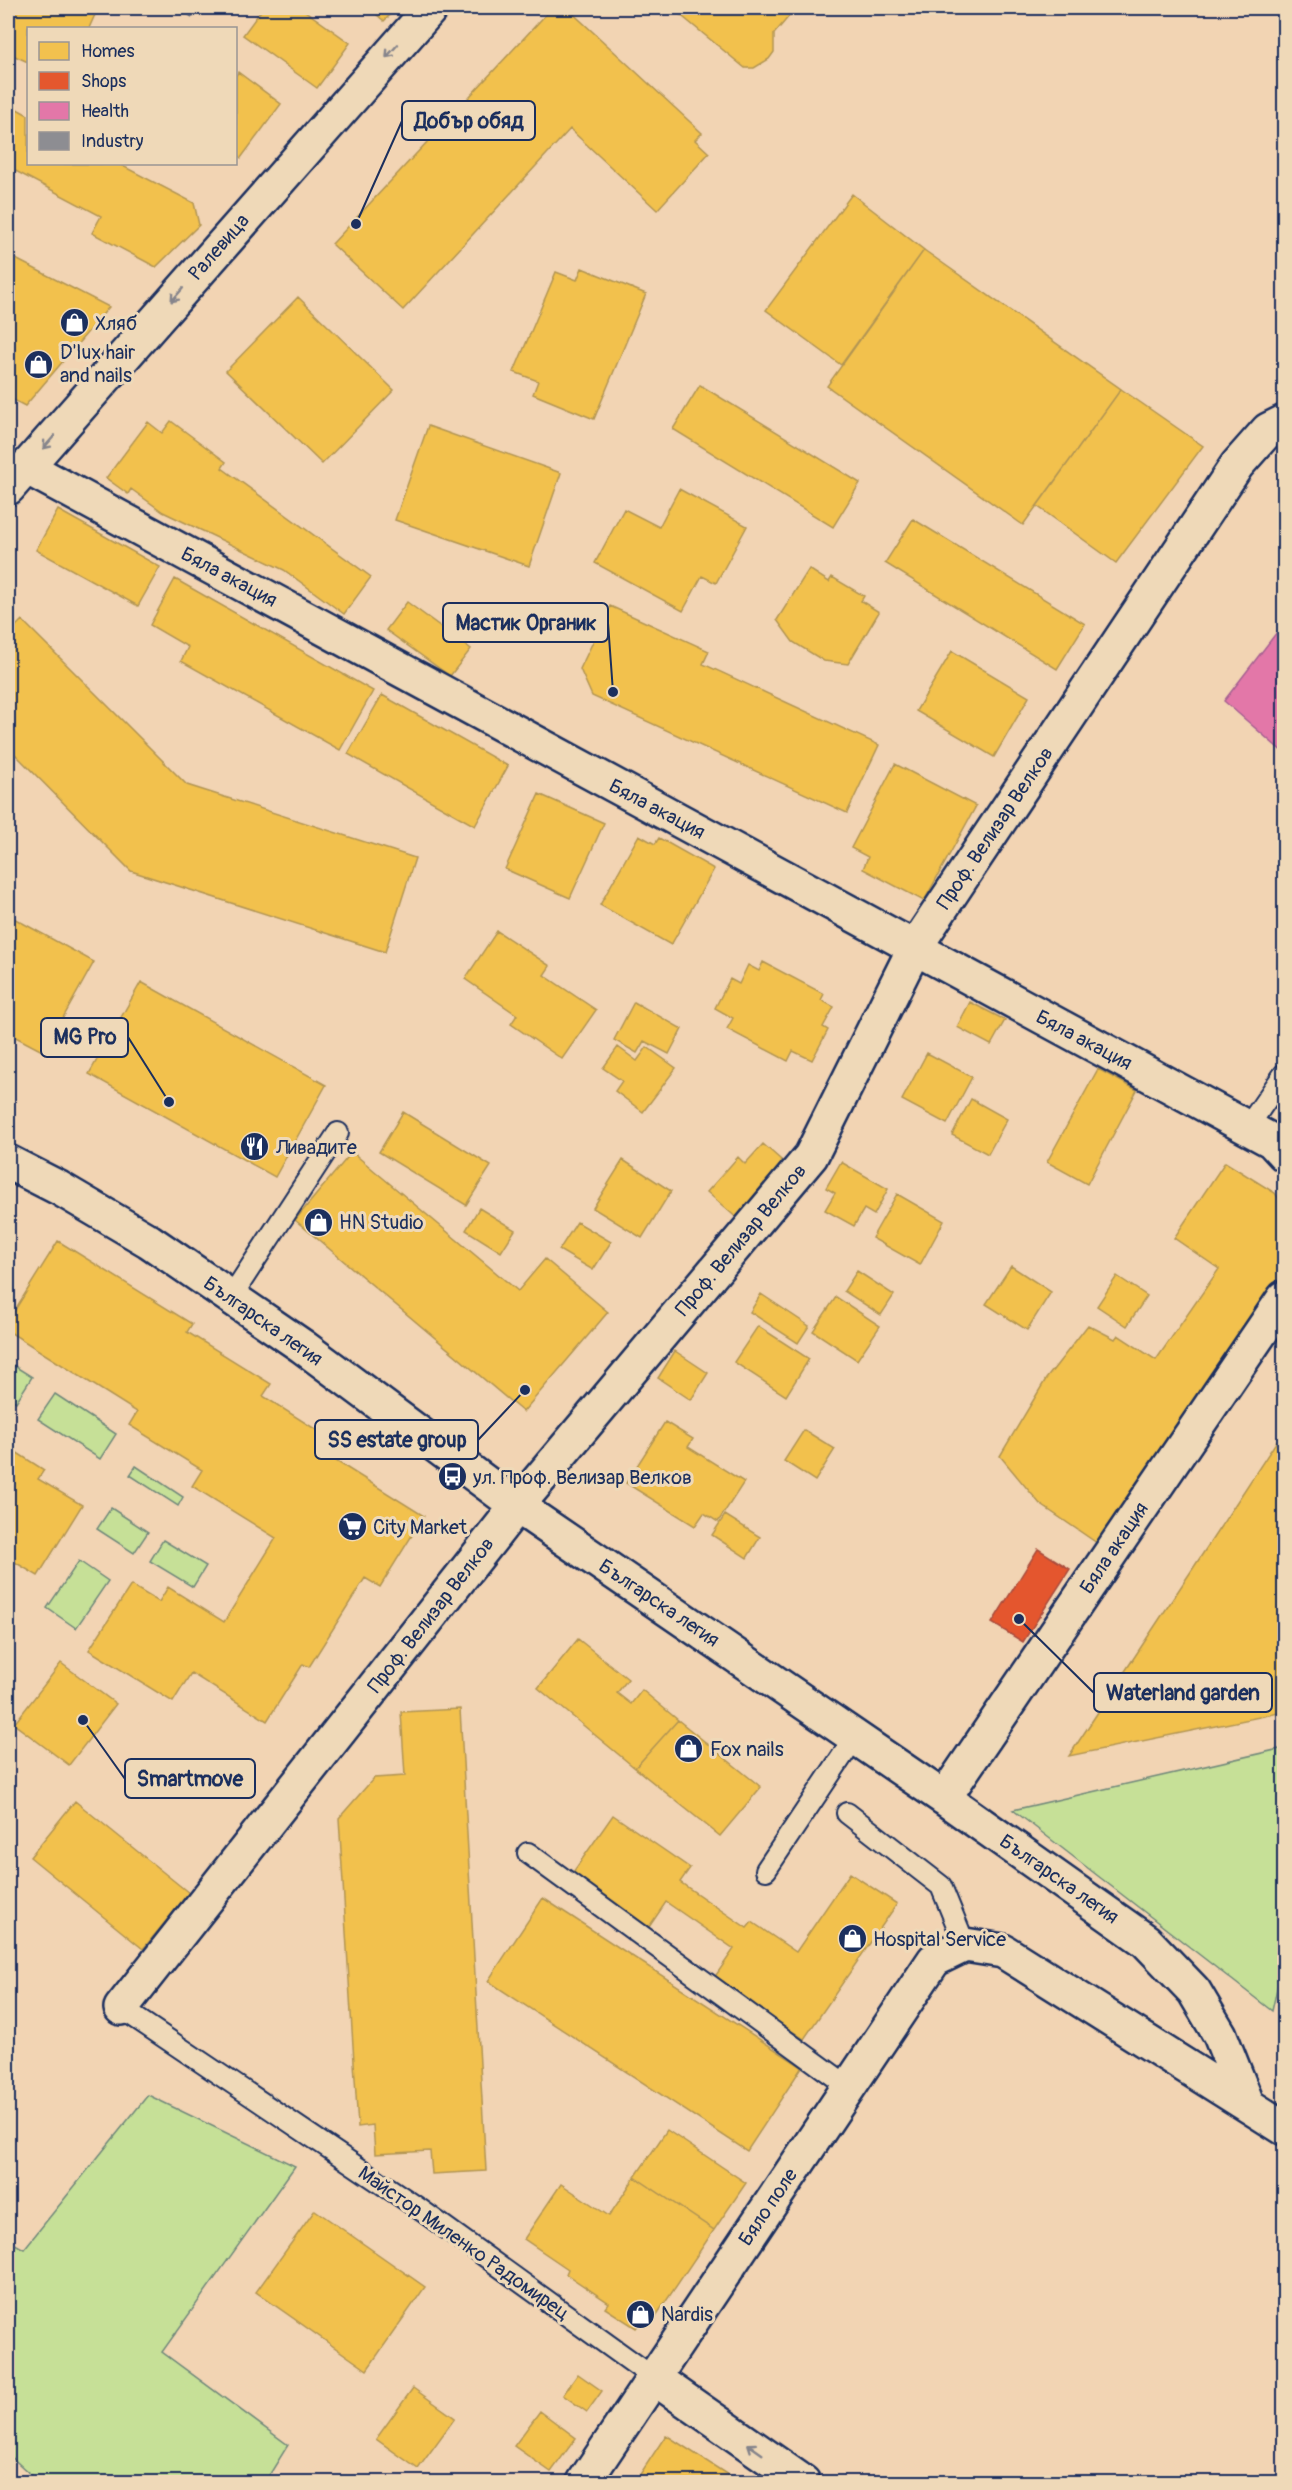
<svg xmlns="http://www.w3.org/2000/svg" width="1292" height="2490" viewBox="0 0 1292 2490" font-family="Pangolin,sans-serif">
  <rect width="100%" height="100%" fill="#f2d4b3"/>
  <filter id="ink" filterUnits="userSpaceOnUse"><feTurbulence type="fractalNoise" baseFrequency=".0167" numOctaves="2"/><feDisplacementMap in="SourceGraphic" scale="12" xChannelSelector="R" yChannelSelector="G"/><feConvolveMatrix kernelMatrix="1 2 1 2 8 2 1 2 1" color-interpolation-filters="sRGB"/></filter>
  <g filter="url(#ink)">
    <path fill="#c6e097" stroke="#70887a" stroke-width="1.5" d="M8 1362 32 1377 16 1402 8 1397Z
      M55 1394 116 1434 100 1459 38 1419Z
      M136 1466 183 1497 178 1506 130 1475Z
      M111 1508 148 1532 134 1553 97 1529Z
      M163 1540 206 1566 193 1587 150 1561Z
      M79 1561 108 1581 76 1628 47 1608Z
      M1284 1748V1957L1272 2011 1013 1810Z
      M148 2095 295 2166 162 2352 288 2445 265 2482H27L31 2475 8 2454V2240L24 2249Z"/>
    <path fill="#f2c14e" stroke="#b29553" stroke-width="1.5" d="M8 8H98L89 28H28V62L8 53Z
      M263 8H301L350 43 317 88 243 35Z
      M369 8H397L384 21Z
      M552 8H567L702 133 695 140 709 153 657 210 570 129 403 310 332 244Z
      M672 8H796L774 34V52L769 59 754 68H745Z
      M238 72 281 104 241 158 236 154V76Z
      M8 104 28 115V164H119L194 203 199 225 156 267 92 233 101 216 8 167Z
      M852 194 924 250 841 365 766 310Z
      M924 250 1121 389 1023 525 827 386Z
      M8 255 109 307 25 406 8 397Z
      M582 268 646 294 594 419 533 394 538 381 514 372 556 272 577 280Z
      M298 297 394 390 322 464 226 371Z
      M700 385 860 483 833 527 673 429Z
      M1121 389 1203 446 1116 563 1037 506Z
      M171 421 226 462 222 468 371 577 344 614 284 570 163 512 131 489 128 494 106 478 148 422 162 433Z
      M428 426 561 473 529 566 395 520Z
      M679 489 747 526 716 583 702 576 683 611 595 563 624 509 659 527Z
      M58 510 160 567 138 606 36 550Z
      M913 519 1085 624 1057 669 885 563Z
      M809 569 829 582 832 577 864 596 861 601 879 612 848 664 824 661 793 642 777 620Z
      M175 579 373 691 340 750 181 661 188 647 150 625Z
      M407 602 471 649 450 676 386 630Z
      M610 606 709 651 703 664 879 745 847 813 592 696 580 669Z
      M22 620 187 785 415 858 385 952 131 871 8 747V634Z
      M952 651 1029 697 994 757 916 711Z
      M382 695 508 766 475 826 348 754Z
      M895 764 976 806 924 901 863 869 868 857 851 848Z
      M539 794 604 823 570 898 505 869Z
      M639 835 655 844 659 838 714 869 671 945 600 905Z
      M8 915 94 962 44 1052 8 1033Z
      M497 931 550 966 544 975 596 1010 562 1059 511 1024 517 1015 465 979Z
      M763 962 824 994 821 1000 834 1007 823 1027 828 1030 812 1060 793 1051 788 1061 727 1029 733 1018 715 1008 730 979 739 984 748 965 759 971Z
      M141 982 326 1085 275 1177 89 1074Z
      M634 1002 682 1029 669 1054 644 1041 637 1053 614 1040Z
      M970 1002 1005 1020 991 1045 957 1027Z
      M618 1047 637 1061 647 1047 676 1068 643 1112 615 1091 622 1081 603 1068Z
      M927 1053 972 1077 947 1124 902 1100Z
      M1098 1069 1137 1090 1087 1184 1047 1162Z
      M971 1099 1007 1119 988 1154 952 1135Z
      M403 1112 491 1166 466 1205 379 1152Z
      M763 1144 788 1166 739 1220 707 1192 738 1157 745 1164Z
      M352 1152 518 1291 545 1259 608 1312 523 1412 295 1220Z
      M623 1160 671 1191 642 1238 593 1208Z
      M841 1162 888 1189 874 1215 864 1209 854 1226 825 1210 835 1193 826 1188Z
      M1225 1162 1275 1193 1284 1206V1272L1097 1543 1040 1504 1000 1456 1046 1379 1088 1325 1115 1339 1118 1335 1156 1360 1219 1269 1174 1238Z
      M897 1194 944 1221 920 1265 872 1238Z
      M479 1208 515 1230 501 1252 466 1230Z
      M577 1222 611 1242 593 1270 559 1250Z
      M58 1241 192 1324 187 1332 271 1384 263 1396 337 1443 328 1456 424 1516 380 1587 365 1578 309 1667 303 1664 267 1721 191 1673 173 1702 89 1650 131 1585 159 1602 168 1587 224 1622 276 1538 192 1486 202 1470 129 1425 137 1412 8 1331V1321Z
      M1011 1266 1051 1292 1027 1330 986 1304Z
      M857 1271 894 1295 881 1315 844 1291Z
      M1117 1276 1147 1296 1127 1326 1097 1306Z
      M761 1294 809 1326 798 1343 750 1312Z
      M836 1297 880 1326 857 1360 813 1331Z
      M758 1326 809 1359 786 1396 734 1362Z
      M675 1351 708 1373 691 1400 658 1378Z
      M665 1422 693 1439 688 1447 744 1482 718 1522 704 1513 695 1526 626 1483Z
      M804 1430 835 1449 815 1481 784 1461Z
      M1284 1430V1712L1069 1756 1225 1520Z
      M8 1447 44 1470 38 1479 82 1505 38 1576 8 1558Z
      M725 1515 760 1537 747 1558 712 1535Z
      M578 1639 628 1679 617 1693 631 1704 642 1690 678 1720 635 1768 538 1688Z
      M61 1663 116 1704 69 1765 14 1724Z
      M460 1709 486 2171 432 2174 430 2151 375 2154 373 2125 358 2127 339 1818 374 1778 405 1776 401 1712Z
      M678 1720 761 1787 720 1836 635 1768Z
      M75 1801 189 1893 143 1949 30 1857Z
      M613 1815 690 1868 680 1882 747 1928 752 1922 796 1952 850 1873 897 1904 804 2039 714 1978 734 1949 666 1902 649 1927 571 1875Z
      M543 1898 802 2067 747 2151 488 1981Z
      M8 2044 14 2049 8 2059Z
      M667 2130 746 2183 714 2230 635 2177Z
      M635 2177 714 2230 650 2325 643 2319 636 2328 605 2308 609 2303 566 2274 568 2269 524 2239 561 2184 609 2216Z
      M315 2210 425 2287 367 2370 256 2292Z
      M578 2374 602 2391 587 2412 563 2395Z
      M413 2388 455 2418 418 2469 376 2439Z
      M540 2411 576 2438 551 2472 514 2446Z
      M666 2435 739 2482H635Z"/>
    <path fill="#e4572e" stroke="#a84b3c" stroke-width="1.5" d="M1038 1549 1070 1569 1023 1642 992 1623Z"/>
    <path fill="#e377a8" stroke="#a76192" stroke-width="1.5" d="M1284 623V753L1224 701Z"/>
    <path fill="#8d8d92" stroke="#6b7182" stroke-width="1.5" d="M177 8H198L192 17Z"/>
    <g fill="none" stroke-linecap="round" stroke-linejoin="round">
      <defs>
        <path id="service" d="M1247 1128 1284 1074
          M231 1297 338 1133
          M847 1813 941 1886 965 1945
          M528 1853 849 2087
          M766 1870 855 1737
          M121 2008 421 2210 654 2378"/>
        <path id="minor" d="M26 467 1272 1141 1284 1154
          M8 488 431 8
          M8 1162 59 1188 149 1241 302 1346 517 1506 944 1798 1146 1941 1194 1991 1220 2035 1247 2103
          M944 1798 1284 1298
          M121 2008 517 1506 811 1156 914 949 1237 465 1268 430 1284 422
          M654 2378 803 2482
          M584 2482 934 1960 965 1945 1003 1951 1284 2128"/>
      </defs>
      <use href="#service" stroke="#1b2f5e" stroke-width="24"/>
      <use href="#minor" stroke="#1b2f5e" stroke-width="38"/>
      <use href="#service" stroke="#efd9b8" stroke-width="20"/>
      <use href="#minor" stroke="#efd9b8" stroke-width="33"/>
    </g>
    <defs><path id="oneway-shaft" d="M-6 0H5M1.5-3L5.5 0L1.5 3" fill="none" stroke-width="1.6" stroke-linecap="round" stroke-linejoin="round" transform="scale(1.5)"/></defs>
    <g stroke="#85848b">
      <use href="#oneway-shaft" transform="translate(392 51) rotate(132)"/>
      <use href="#oneway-shaft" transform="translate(177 295) rotate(131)"/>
      <use href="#oneway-shaft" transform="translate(49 442) rotate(131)"/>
      <use href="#oneway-shaft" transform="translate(755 2449) rotate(-145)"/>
    </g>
  </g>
  <defs>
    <symbol id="shop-disc" viewBox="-11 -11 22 22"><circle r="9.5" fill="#1b2f5e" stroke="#efd9b8"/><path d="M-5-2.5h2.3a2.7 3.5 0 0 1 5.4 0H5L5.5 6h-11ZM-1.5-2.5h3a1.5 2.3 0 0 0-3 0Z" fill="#fff"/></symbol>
    <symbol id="restaurant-disc" viewBox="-11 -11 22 22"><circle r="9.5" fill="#1b2f5e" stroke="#efd9b8"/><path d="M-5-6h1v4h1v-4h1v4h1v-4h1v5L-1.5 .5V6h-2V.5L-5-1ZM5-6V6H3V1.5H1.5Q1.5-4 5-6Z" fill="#fff"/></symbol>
    <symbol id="bus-disc" viewBox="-11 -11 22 22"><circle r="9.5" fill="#1b2f5e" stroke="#efd9b8"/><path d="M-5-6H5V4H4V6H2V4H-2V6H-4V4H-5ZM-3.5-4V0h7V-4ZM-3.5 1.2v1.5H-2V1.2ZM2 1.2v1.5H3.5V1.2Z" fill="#fff"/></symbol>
    <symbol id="supermarket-disc" viewBox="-11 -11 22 22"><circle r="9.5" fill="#1b2f5e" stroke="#efd9b8"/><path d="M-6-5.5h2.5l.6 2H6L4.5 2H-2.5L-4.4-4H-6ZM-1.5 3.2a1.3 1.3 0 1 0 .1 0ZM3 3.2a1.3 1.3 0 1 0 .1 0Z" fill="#fff"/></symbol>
  </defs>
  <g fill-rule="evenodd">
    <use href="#shop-disc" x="58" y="306" width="33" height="33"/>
    <use href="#shop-disc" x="22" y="348" width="33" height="33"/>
    <use href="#restaurant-disc" x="238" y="1130" width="33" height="33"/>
    <use href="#shop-disc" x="302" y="1206" width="33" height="33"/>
    <use href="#bus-disc" x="436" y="1460" width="33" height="33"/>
    <use href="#supermarket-disc" x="336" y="1510" width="33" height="33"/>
    <use href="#shop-disc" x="672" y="1732" width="33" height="33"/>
    <use href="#shop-disc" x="836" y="1922" width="33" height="33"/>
    <use href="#shop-disc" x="624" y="2298" width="33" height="33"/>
  </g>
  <g text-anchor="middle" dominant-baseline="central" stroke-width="6" stroke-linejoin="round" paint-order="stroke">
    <g font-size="20" fill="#1b2f5e" stroke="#efd9b8">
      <text transform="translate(219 247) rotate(-49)">Ралевица</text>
      <text transform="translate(229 577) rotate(28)">Бяла акация</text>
      <text transform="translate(657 809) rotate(28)">Бяла акация</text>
      <text transform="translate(995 828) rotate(-56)">Проф. Велизар Велков</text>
      <text transform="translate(1084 1040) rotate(28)">Бяла акация</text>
      <text transform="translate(741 1240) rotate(-50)">Проф. Велизар Велков</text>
      <text transform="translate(263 1321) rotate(35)">Българска легия</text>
      <text transform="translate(1114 1548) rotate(-56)">Бяла акация</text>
      <text transform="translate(659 1603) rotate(34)">Българска легия</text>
      <text transform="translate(431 1615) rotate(-52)">Проф. Велизар Велков</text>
      <text transform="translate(1059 1879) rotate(35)">Българска легия</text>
      <text transform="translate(768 2207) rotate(-56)">Бяло поле</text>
      <text transform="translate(464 2243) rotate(35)">Майстор Миленко Радомирец</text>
    </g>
    <g font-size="20" fill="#1b2f5e" stroke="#efd9b8" text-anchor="start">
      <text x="95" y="323">Хляб</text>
      <text x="60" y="352">D'lux hair<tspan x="60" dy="23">and nails</tspan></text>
      <text x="276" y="1147">Ливадите</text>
      <text x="339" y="1222">HN Studio</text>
      <text x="473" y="1477">ул. Проф. Велизар Велков</text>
      <text x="373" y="1527">City Market</text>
      <text x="710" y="1749">Fox nails</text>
      <text x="873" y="1939">Hospital Service</text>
      <text x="661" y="2314">Nardis</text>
    </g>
  </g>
  <path fill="none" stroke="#1b2f5e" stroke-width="2" d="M356 224L402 121M613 692L608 623M169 1102L128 1037M525 1390L478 1440M1019 1619L1094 1693M83 1720L125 1779"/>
  <g fill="#1b2f5e" stroke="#efd9b8" stroke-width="2">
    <circle cx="356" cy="224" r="6"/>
    <circle cx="613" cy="692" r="6"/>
    <circle cx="169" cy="1102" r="6"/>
    <circle cx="525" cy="1390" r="6"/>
    <circle cx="1019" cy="1619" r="6"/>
    <circle cx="83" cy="1720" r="6"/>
  </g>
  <g fill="#efd9b8" stroke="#1b2f5e" stroke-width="2">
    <rect x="402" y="101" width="133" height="39" rx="6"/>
    <rect x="443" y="603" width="165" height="39" rx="6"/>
    <rect x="41" y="1018" width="87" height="39" rx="6"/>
    <rect x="315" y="1420" width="163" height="39" rx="6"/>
    <rect x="1094" y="1673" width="178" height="39" rx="6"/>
    <rect x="125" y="1759" width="130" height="39" rx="6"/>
  </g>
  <g font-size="21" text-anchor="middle" font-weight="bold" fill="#1b2f5e">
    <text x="469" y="128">Добър обяд</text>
    <text x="526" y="630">Мастик Органик</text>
    <text x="85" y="1044">MG Pro</text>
    <text x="397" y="1447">SS estate group</text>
    <text x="1183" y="1700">Waterland garden</text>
    <text x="190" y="1786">Smartmove</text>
  </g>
  <rect width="1292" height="2490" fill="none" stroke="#efd9b8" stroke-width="30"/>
  <rect x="15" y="15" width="1262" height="2460" fill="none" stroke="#1b2f5e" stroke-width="2" filter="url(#ink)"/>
  <rect x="27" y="27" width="210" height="138" fill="#efd9b8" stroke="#9a9594" stroke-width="1.5"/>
  <rect x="39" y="42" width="30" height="18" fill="#f2c14e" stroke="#9a9594" stroke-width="1.5"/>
  <text x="81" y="57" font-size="18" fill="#1b2f5e">Homes</text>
  <rect x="39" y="72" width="30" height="18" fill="#e4572e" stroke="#9a9594" stroke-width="1.5"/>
  <text x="81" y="87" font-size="18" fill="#1b2f5e">Shops</text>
  <rect x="39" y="102" width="30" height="18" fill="#e377a8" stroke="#9a9594" stroke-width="1.5"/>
  <text x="81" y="117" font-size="18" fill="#1b2f5e">Health</text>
  <rect x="39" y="132" width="30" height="18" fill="#8d8d92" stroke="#9a9594" stroke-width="1.5"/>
  <text x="81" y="147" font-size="18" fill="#1b2f5e">Industry</text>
</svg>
